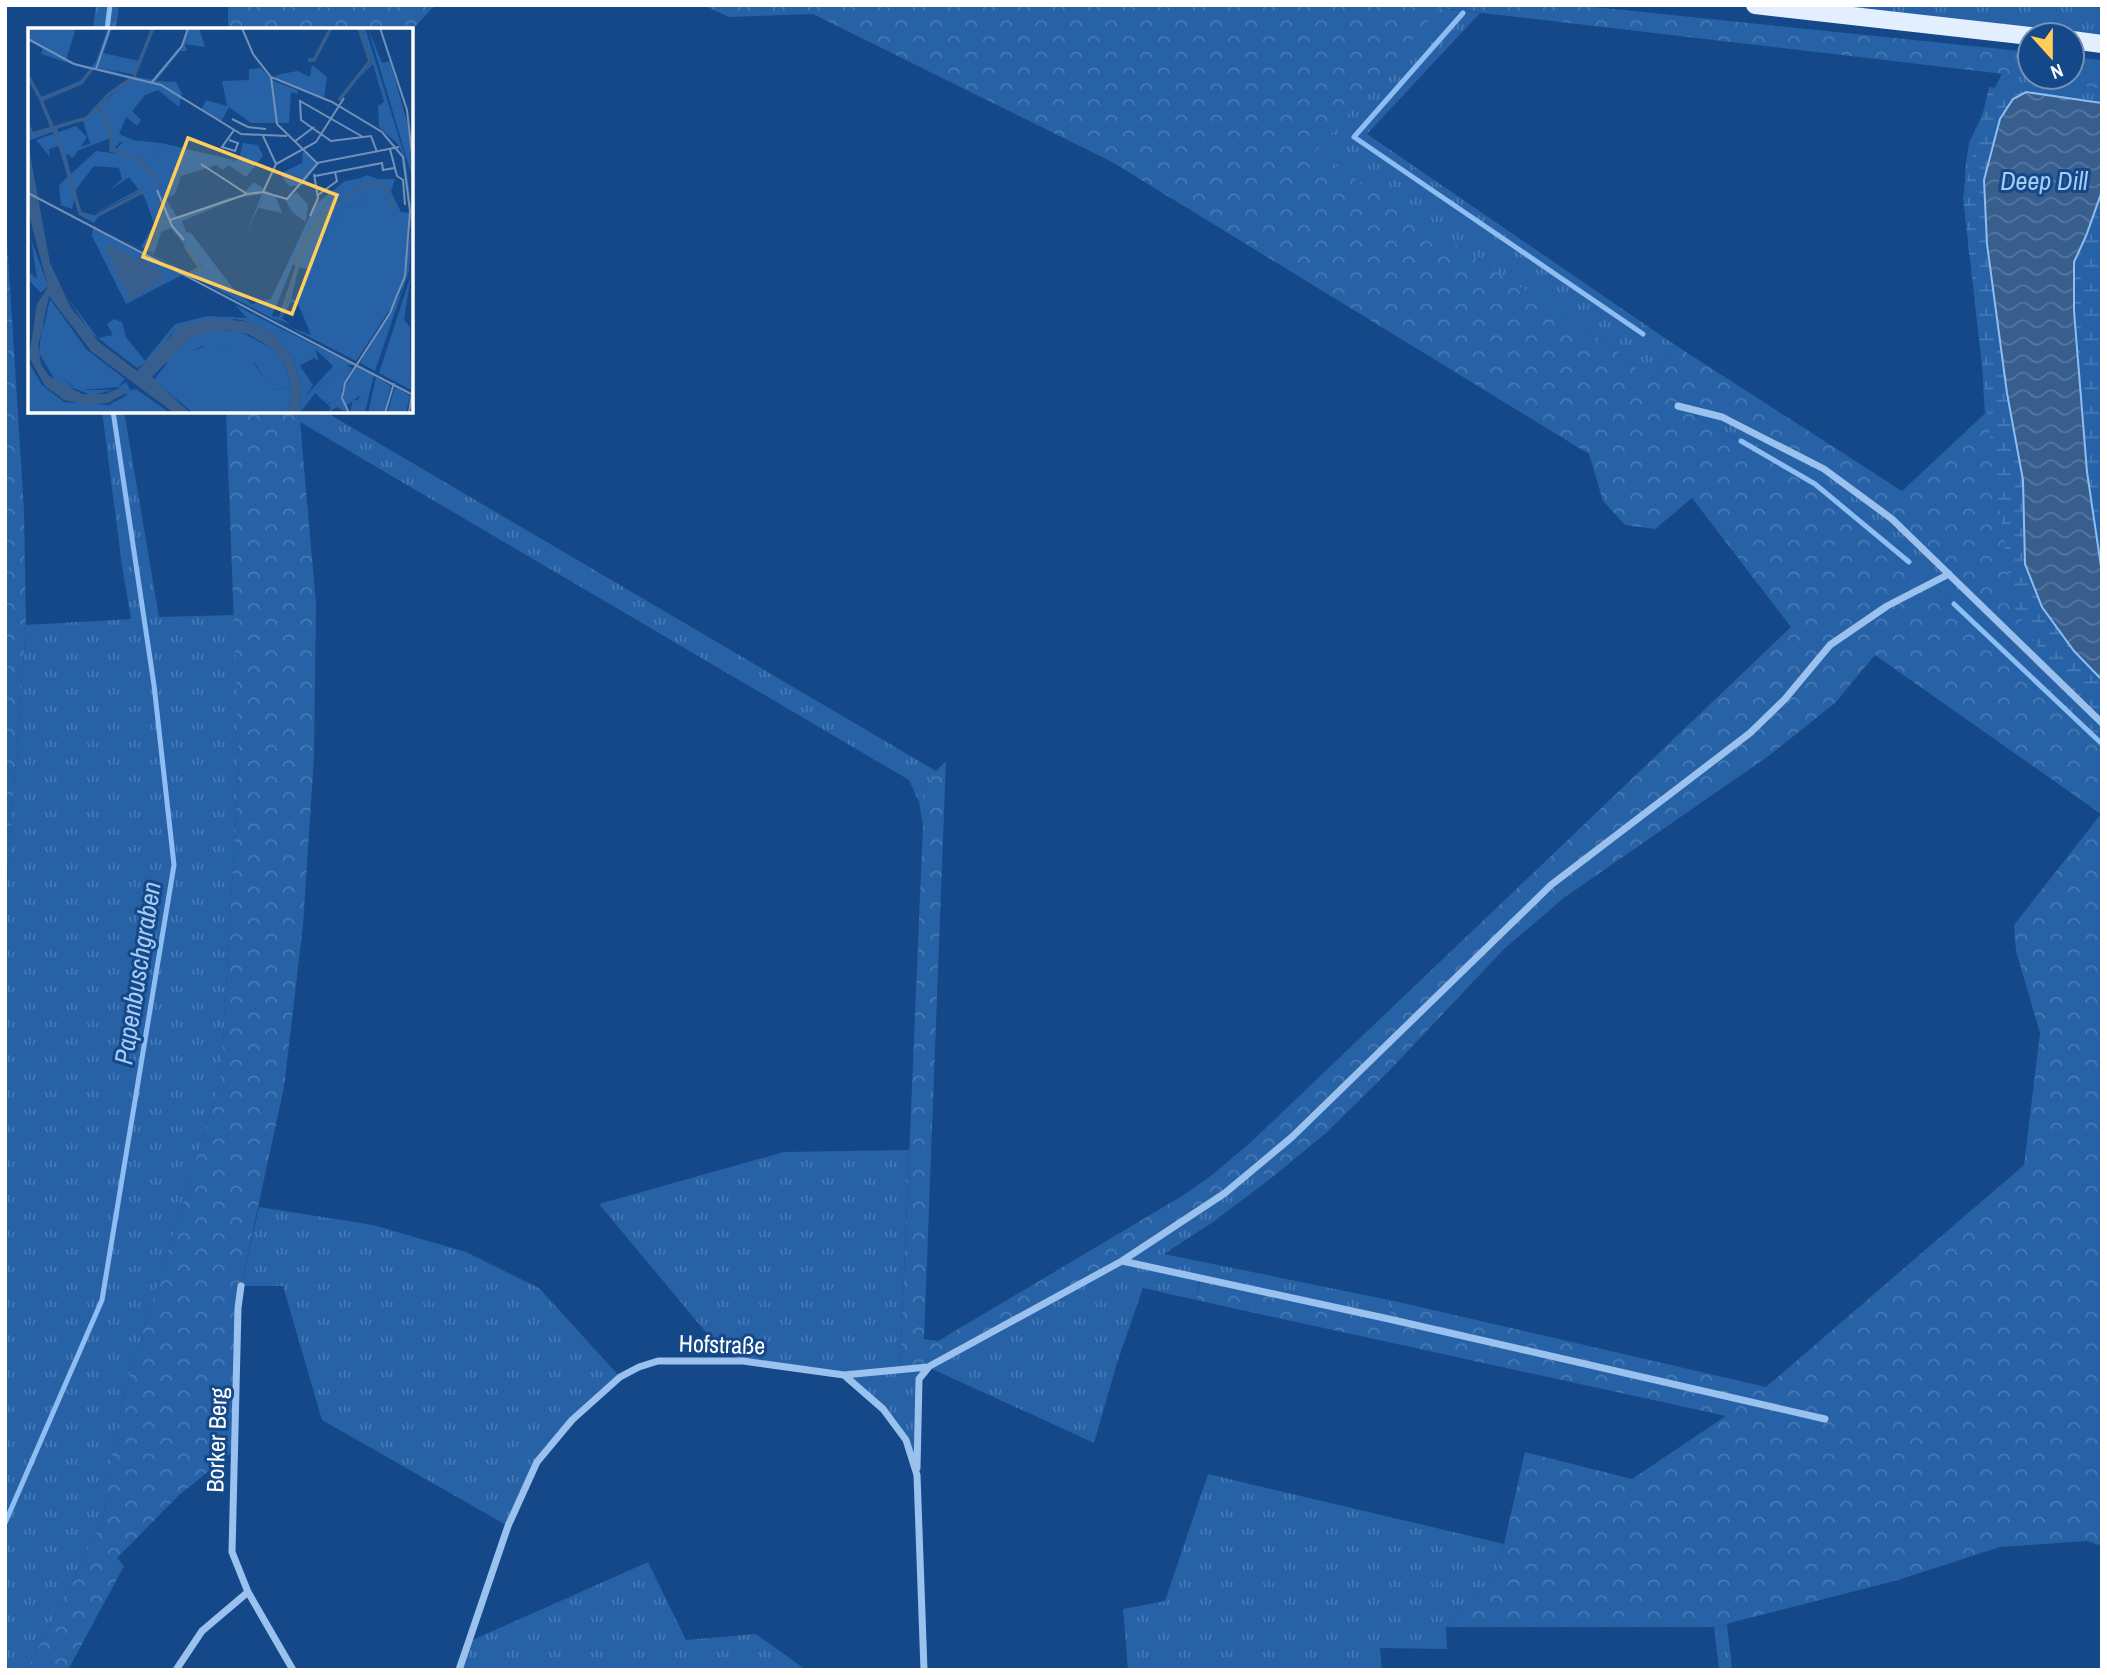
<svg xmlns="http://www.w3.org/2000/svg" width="2107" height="1675" viewBox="0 0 2107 1675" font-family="'Archivo Narrow',sans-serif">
  <defs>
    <pattern id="grass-tufts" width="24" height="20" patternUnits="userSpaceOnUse" patternTransform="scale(1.75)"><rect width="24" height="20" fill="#2762a7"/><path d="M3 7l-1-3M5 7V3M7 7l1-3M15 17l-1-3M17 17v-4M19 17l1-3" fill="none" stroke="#477ab4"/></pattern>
    <pattern id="forest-crowns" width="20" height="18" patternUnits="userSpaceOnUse" patternTransform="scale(1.75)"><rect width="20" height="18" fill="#2762a7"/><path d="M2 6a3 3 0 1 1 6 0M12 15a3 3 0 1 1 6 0" fill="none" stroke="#477ab4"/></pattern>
    <pattern id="wetland-marsh" width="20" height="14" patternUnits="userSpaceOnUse" patternTransform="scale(1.75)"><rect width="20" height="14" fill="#2762a7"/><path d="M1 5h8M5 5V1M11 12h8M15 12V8" fill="none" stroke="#477ab4"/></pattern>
    <pattern id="water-waves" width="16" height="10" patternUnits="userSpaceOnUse" patternTransform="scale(1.75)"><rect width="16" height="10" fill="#385e8e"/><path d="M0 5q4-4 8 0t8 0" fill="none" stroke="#56769f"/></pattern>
  </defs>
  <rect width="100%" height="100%" fill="#154888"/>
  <path fill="url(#grass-tufts)" d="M96 5H119L116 30H93Z
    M1763 5H2102V43L2072 35H2030Z
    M1439 8 1480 13 1367 134 1675 345 1650 381 1615 349 1314 152Z
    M2002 73 2102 89V103L2007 393 1985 415 1979 312 1964 195 1966 162 1969 143Z
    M1678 406 1722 417 1824 469 1892 519 2102 723V744L1909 562 1815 484Z
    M102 411H124L159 617 235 615 239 760 221 1078 124 1394 113 1448 103 1520 27 1670H5V907L26 625 131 619 122 566Z
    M299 411H324L936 771 919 802 909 780 300 422Z
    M909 1150 900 1371 1256 1167 1270 1179 1213 1222 1164 1254 1394 1301 1389 1319 1200 1279 1196 1300 1143 1288 1117 1363 1094 1443 928 1367 919 1379 917 1475 906 1440 883 1409 844 1375 743 1361 714 1342 599 1204 784 1152Z
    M259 1207 373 1225 466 1252 539 1288 620 1377 606 1389 537 1462 508 1526 322 1420 283 1286H241Z
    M1208 1474 1504 1544 1496 1579 1463 1604 1446 1627 1447 1649 1380 1648 1382 1670H1128L1123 1609 1165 1601Z
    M648 1562 686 1640 756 1634 802 1667 799 1670H459L468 1642Z
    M1727 1624 1732 1670H1719L1714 1627Z"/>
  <path fill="url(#forest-crowns)" d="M228 5H435L411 31 228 30Z
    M703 5H1575L2030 52V77H2072V57L2102 60V89L2012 75 1440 8 1315 152 1615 349 1650 381 1675 345 1902 491 2007 393 2102 723 1892 519 1824 469 1722 417 1681 408 1815 484 1909 562 2102 744V1546L2087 1541 2000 1547 1898 1580 1714 1627H1446L1463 1604 1496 1579 1525 1452 1632 1479 1726 1416 1196 1300 1201 1279 1389 1318 1394 1301 1766 1387 2024 1165 2040 1033 2016 951 2014 925 2101 814 1875 655 1835 703 1770 755 1565 897 1504 949 1388 1072 1326 1133 1270 1179 1256 1167C1157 1248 1041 1306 928 1367L900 1371 923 825 919 802 936 771 946 761 924 1339 938 1341 1182 1196 1212 1175 1251 1142 1791 627 1692 498 1655 529 1625 525 1603 501 1589 454 1112 162 813 14 729 17Z
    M5 208 24 511 26 625 5 907Z
    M226 411H299L316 603 314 757 303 925 284 1087 241 1286 236 1449 178 1496 117 1558 124 1566 68 1670H27L103 1520 113 1448 124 1394 221 1078 239 760Z"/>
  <path fill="url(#wetland-marsh)" d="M1989 87 2102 101V754L2012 603 1990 436 1963 198Z"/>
  <path fill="url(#water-waves)" stroke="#8dbdf2" stroke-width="2" d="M2026 92 2102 103V191L2086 236 2074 262V311L2087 472 2102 573V680L2074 651 2042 607 2025 564 2023 480 2007 393 1987 244 1984 180 2000 119 2013 99Z"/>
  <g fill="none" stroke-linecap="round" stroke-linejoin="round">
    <path stroke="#8dbdf2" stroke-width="5" d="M1463 13 1354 137 1643 334
      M107 30 110 5
      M1741 441 1815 484 1909 562
      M1954 604 2102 744
      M5 1523 102 1300 174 865 154 685 113 411"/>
    <path stroke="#9bc1ef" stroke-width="7" d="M1678 406 1722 417 1824 469 1892 519 2102 723
      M1122 1261 1389 1319 1825 1419
      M241 1286 238 1308 232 1552 248 1592 293 1670
      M844 1375 928 1367 1122 1261 1225 1193 1292 1137 1551 885 1750 733 1785 699 1830 645 1887 606 1949 574
      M917 1468 919 1379 928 1368
      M176 1670 202 1631 248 1592
      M459 1670 508 1526 537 1462 572 1420 620 1377 639 1367 658 1361H743L844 1375 883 1409 906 1440 917 1475 924 1670"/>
    <path stroke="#e3eeff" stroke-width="18" d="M1755 5 2030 36
      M2072 40 2102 44"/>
  </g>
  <g text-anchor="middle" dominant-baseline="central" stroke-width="6" stroke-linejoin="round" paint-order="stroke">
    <g font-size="24" fill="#fff" stroke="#154888">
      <text transform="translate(722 1344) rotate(2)">Hofstraße</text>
      <text transform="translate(216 1440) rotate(-88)">Borker Berg</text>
    </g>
    <g font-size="26" font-style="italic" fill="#a6ccf6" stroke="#154888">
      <text x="2044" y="180">Deep Dill</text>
      <text transform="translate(137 973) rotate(-81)">Papenbuschgraben</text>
    </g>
  </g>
  <g transform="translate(28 28)">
    <rect width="385" height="385" fill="#154888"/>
    <path d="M126 0 107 47 74 40 105 49 70 81 76 83 83 109 62 116 55 92 27 101 52 185 63 189 118 163 71 188 66 195 51 187 27 103 0 113V108L27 101 0 48 13 69 52 53 75 25 111 33ZM64 41 103 50 59 89 27 100 14 72 54 56ZM95 113H114L133 115 122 136 115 128 88 122ZM215 115 230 117 235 128 218 149 199 136 211 131ZM275 123 290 135 275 157 261 158 252 146 274 135ZM339 147 350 151 348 156 330 159 334 175 315 180 279 241 271 239 263 271 269 273 270 277 263 273 254 290 263 297 244 289 253 288 260 274 269 238 264 236 278 204 298 176 319 157ZM226 154 248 169 254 185 231 180 237 165 215 166ZM269 164 280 177 278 194 265 185 257 172ZM65 199 156 246 98 276 64 208ZM3 211 20 258 13 265 0 251V243L9 251ZM22 271 59 322 97 351 90 359 52 362 30 348 19 333 13 311ZM256 302 326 337H318L277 369 305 338 287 321 291 333 286 330 271 338 250 306ZM329 338 346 347 343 359 317 379 315 362ZM319 341 320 344 303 377 288 362Z" fill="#2762a7" fill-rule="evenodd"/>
    <path d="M0 0H48L38 32 65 41 80 0H84L71 38 68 41 62 42 13 26 15 19 0 11ZM160 0H171L177 19 157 16 159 23H152L128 53 148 54 154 66 151 79 130 62 117 67 104 83 113 92 109 98 98 89 91 106 113 115 92 114 87 120 115 128 122 136 133 115 206 132 195 142 189 137 153 148 147 166 138 171 149 189 201 170 238 164 218 206 234 166 210 170 154 193 158 204 163 205 207 263 224 276 243 271 287 177 317 153 334 150 298 176 278 204 244 288 257 297 66 197 162 246 175 240 143 200 133 204 116 161 61 188 115 159 94 127 83 122V110L38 127 53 185 27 102 0 107V92L5 104 29 100 37 124 82 109 75 83 69 80 105 49 71 42 126 52 154 18ZM333 0H337L377 129 384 184 381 243 347 343 332 335 373 265 383 203 376 129 370 116 351 99 350 78 356 74 345 36 329 52 344 34ZM340 0 354 35 362 33 381 101 385 152ZM284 37 299 49 296 70 248 51V47L269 43 282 49ZM233 40 246 53 269 62 270 66 263 64 261 95H223L201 79 193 94 173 82 178 72 199 78 194 53 221 52V41ZM350 151H367L363 164 373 184 381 185 377 244 366 275 328 333 260 298 283 307 269 273 279 241 315 180 334 175 330 159 348 156ZM383 247 376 292 382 299 383 362 351 345ZM39 269 70 310 85 307 79 296 86 291 94 294 98 309 117 333 147 296 180 288 219 290 207 277 256 302 250 306 285 357 277 369 318 337 324 340 313 362 319 385 309 379 299 385 303 380 287 365 272 385 273 357 265 330 243 304 222 294 207 291 143 306 125 330 109 340 62 304ZM319 341 320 344 302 377 289 362ZM15 286 16 323 30 348 46 359 49 356 52 362H85L64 367 28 354 11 325ZM178 318 204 322 222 331 246 362 263 358 260 385H165L126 352 143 330ZM0 333 14 357 36 374 81 377 99 367 90 359 98 354 102 362 108 361 142 385H0ZM348 349 363 358 356 385H340ZM339 358 343 359 337 385H322L325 371 329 373ZM367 359 382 368 378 385H359Z" fill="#2762a7" fill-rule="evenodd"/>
    <path d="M48 98 59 109 45 130 30 118 21 121 22 129 8 112ZM68 123 108 128 123 140 133 159 138 189 126 226 113 219 126 196 117 170 101 149 81 163 94 151 91 140 66 138 49 160 44 181 33 177 31 157ZM329 181 349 184 365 206 341 186 315 187Z" fill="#2762a7"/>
    <path d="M189 302 211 303 245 321 256 334 263 358 245 362 227 336 204 322 174 318 136 336 163 309Z" fill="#2762a7"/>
    <path d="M0 115 22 235 43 280 71 314 109 343 153 297 185 290 222 294 243 304 265 330 273 357 272 385H260L263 357 256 334 245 321 220 306 200 302 163 309 124 349 162 385H146L64 324 21 268 10 318 13 336 21 348 54 366H77L92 360 98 365 80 375 59 377 36 372 17 358 1 329 9 276 20 259 0 183ZM130 173 136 191 123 224 116 219 126 208ZM81 215 133 243 136 253 102 271 76 220Z" fill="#385e8e"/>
    <path fill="none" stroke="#385e8e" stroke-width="3.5" d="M280 32H286L303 0M0 48 12 70M106 48 125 0M311 72 342 33 331 0M66 83H76L83 110M1 107 59 90 81 66 104 50M83 111V122L111 131 127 148 130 159M35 126 13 72 53 55 64 41M35 127 52 185 66 189M333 159 348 156 358 161 365 183M70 187 118 162M157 218 172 240 162 245M253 288 275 220 292 191 331 159"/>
    <path fill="none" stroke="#7391b8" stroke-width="2" d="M214 0 225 26 243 49 304 74 354 104 375 129 382 183 377 248 362 285 317 355 314 370 321 385M352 0 379 82 385 135M0 11 46 36 133 57 213 106 259 108M68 41 82 0M243 49 249 96 289 135 371 119M124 54 154 18 160 0M204 91 220 99 238 101M235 108 248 136M335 109 272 73 273 92 303 113 343 108 349 124M201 112 210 115 207 123 194 119 206 102M266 114 286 99M362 121 369 148 375 152 377 177M173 136 219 166M287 148 354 135 355 142 366 140M129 162 144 198 156 212M235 164 248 136 288 114 316 70M0 165 385 367M290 167 309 153 307 144M282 188 290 170 286 146M142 192 219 166 235 164 259 171 290 135M385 245V323M357 385 366 355M381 385 385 359"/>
    <path fill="#ffcd59" fill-opacity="0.15" stroke="#ffcd59" stroke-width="3.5" d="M160 110 309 167 264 286 115 229Z"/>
    <rect width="385" height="385" fill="none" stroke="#fff" stroke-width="3.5"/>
  </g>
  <rect width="2107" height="1675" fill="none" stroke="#ffffff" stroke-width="14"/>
  <g transform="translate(2051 56) rotate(159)"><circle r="33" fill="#154888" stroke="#7391b8" stroke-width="2"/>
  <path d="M0-5L12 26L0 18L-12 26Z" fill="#ffcd59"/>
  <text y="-10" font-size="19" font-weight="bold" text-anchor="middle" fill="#ffffff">N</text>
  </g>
</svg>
